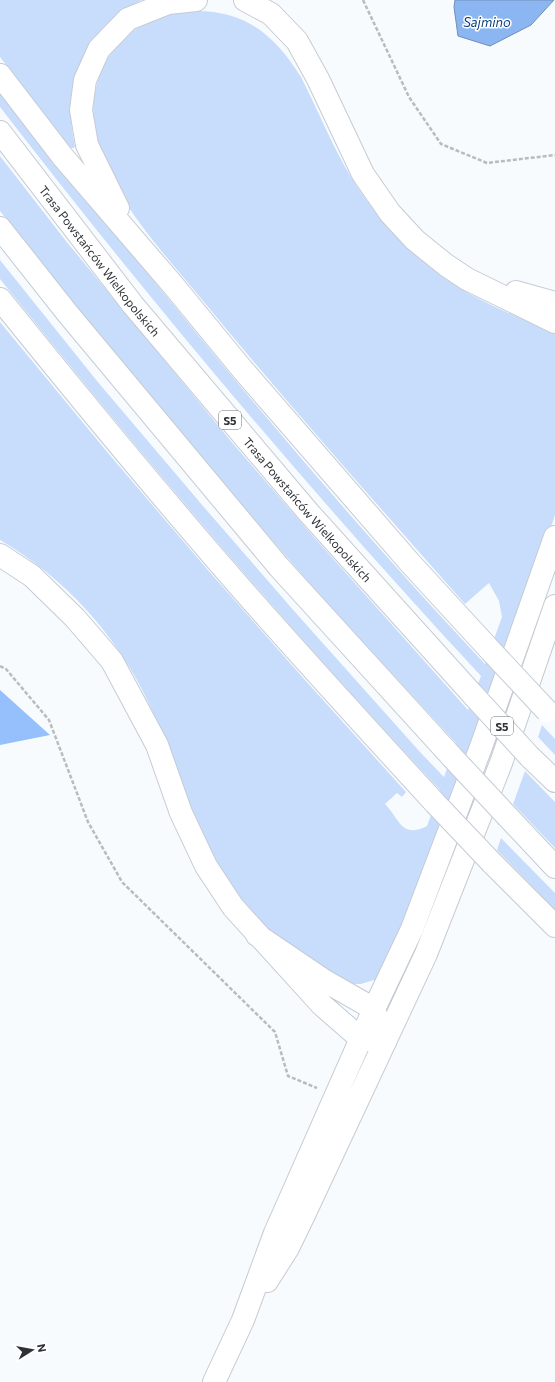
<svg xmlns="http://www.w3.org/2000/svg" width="555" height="1382" viewBox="0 0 555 1382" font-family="Commissioner,sans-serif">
  <rect width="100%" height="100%" fill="#f8fbfe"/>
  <path fill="#c8ddfb" d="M0 0H142C85 26 61 87 75 146L74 148H70L0 57Z
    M191 11C244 9 274 34 301 77 316 106 328 136 344 165 369 210 404 249 446 279 479 302 518 317 555 333V515L526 602 431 865 377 979 361 984H350C314 961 274 940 247 906 199 847 180 774 150 706 119 637 64 577 0 540V322L108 453 207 569 305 680 406 792 402 797 397 793 385 804C400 819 401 839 427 826L440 790C286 626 140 455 0 279V260L97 381 203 506 295 612 420 752 444 777 456 743 324 600 214 473 96 332 0 211V156L66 241 235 446 312 535 468 710 481 676C312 494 152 304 0 107V87C155 285 313 481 485 664L502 617 499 601 489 583 465 604C375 502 285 401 199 296 174 266 147 236 126 203 120 195 116 185 112 175 107 166 101 157 98 147 85 103 98 51 139 27 155 17 173 13 191 11Z
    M542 725 555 739V755L538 737Z
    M525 771 555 802V848L513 804Z
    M501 838 555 893V910L497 850Z"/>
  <path fill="#95c0fc" d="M0 690 50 735 0 745Z"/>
  <path fill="#8bb6f2" stroke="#6f8eb9" d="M455 0H554L531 25 490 46 458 36 454 7Z"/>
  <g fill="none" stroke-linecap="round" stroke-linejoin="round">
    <defs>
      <path id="secondary" d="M267 1281 288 1248 304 1215 426 954 501 763 555 606
        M214 1382 243 1320 275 1233 374 1009 412 929 481 747 555 537"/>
      <g id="highway">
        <path d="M245 0 271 14 297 41 318 79 363 174 390 213 415 240 446 265 467 279 555 322"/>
        <path d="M0 75 63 157 173 285 242 369 411 564 491 651"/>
        <path id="s1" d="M0 132 133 305 309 513 474 696"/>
        <path d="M118 208 87 145 81 110 85 80 99 49 128 19 168 3 196 0"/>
        <path d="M0 228 68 314 279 567 452 757"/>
        <path d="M516 292 555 303"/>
        <path d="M0 299C78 396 158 493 240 587 304 660 369 731 435 803"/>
        <path d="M0 555 32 576 75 618 112 661 157 745 181 813 206 866 233 907 322 1005 361 1039 385 1042 374 1009 325 981 257 935"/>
        <path d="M530 757 555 781"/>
        <path d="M508 817 555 867"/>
        <path d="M492 863 555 926"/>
      </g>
    </defs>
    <use href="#secondary" stroke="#c5cbd4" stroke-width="24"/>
    <use href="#highway" stroke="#c5cbd4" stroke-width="24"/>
    <path stroke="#b9bcbf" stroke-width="2.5" stroke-dasharray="4 2" stroke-linecap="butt" d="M363 0 409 97 441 144 487 163 555 155
      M0 666 6 669 49 720 88 822 122 882 275 1032 288 1076 317 1088"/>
    <use href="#secondary" stroke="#fff" stroke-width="22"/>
    <use href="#highway" stroke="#fff" stroke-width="22"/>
    <defs>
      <path id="highway-bridge" d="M491 651 547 711
        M474 696 530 757
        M452 757 508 817
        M435 803 492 863"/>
    </defs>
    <use href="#highway-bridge" stroke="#c5cbd4" stroke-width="24" stroke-linecap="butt"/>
    <use href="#highway-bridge" stroke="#fff" stroke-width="22"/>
  </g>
  <g text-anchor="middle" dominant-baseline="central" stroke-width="3" stroke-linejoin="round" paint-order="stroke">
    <g fill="#fff" stroke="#6d6f71" stroke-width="1">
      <rect x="219" y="411" width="22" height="18" rx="3"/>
      <rect x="491" y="717" width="22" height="18" rx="3"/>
    </g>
    <g font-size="11" font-weight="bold" fill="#2e3134">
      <text x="230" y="420">S5</text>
      <text x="502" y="726">S5</text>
    </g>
    <g font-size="12" fill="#2e3134" stroke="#fff">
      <text stroke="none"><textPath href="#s1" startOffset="163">Trasa Powstańców Wielkopolskich</textPath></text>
      <text stroke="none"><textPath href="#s1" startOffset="487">Trasa Powstańców Wielkopolskich</textPath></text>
    </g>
    <g font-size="13" font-style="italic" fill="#0a3e7f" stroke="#fff">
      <text x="487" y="22">Sajmino</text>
    </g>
  </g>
  <g transform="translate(32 1350) rotate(79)" stroke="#ffffff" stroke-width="3" paint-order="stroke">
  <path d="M0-3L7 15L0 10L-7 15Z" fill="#2e3134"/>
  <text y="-6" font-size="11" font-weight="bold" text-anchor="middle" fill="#2e3134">N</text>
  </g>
</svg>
